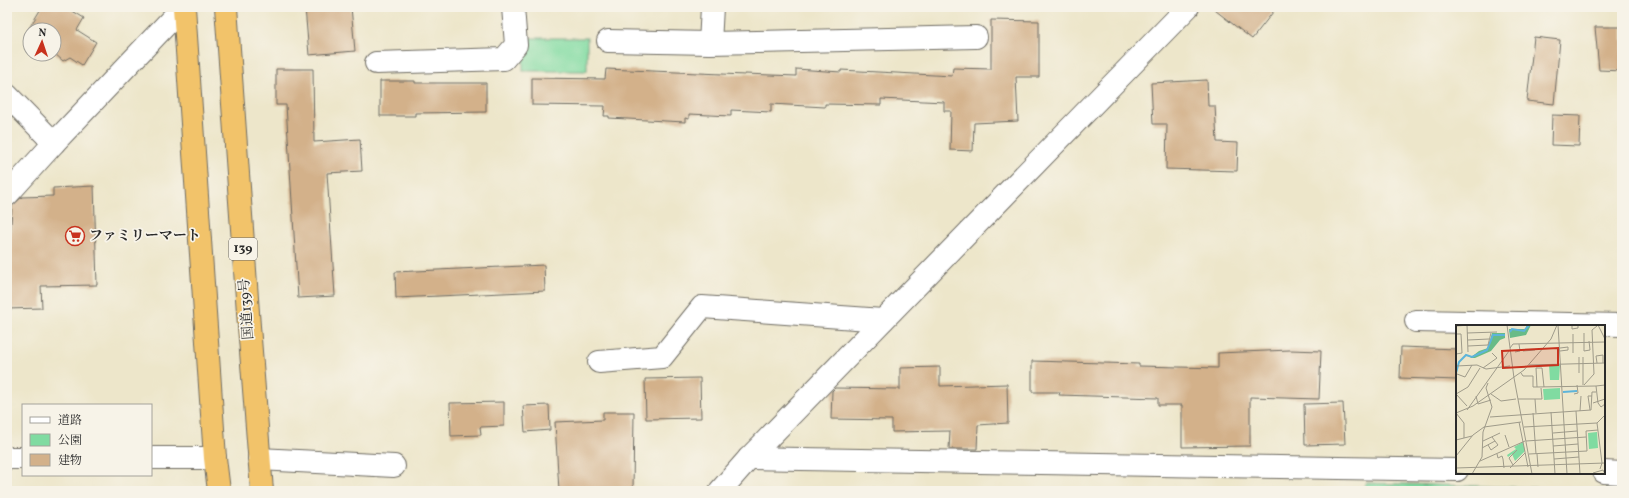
<svg xmlns="http://www.w3.org/2000/svg" width="1629" height="498" font-family="Vollkorn,'Noto Serif JP',serif">
  <rect width="100%" height="100%" fill="#f7f3e8"/>
  <filter id="ink" filterUnits="userSpaceOnUse"><feTurbulence type="fractalNoise" baseFrequency=".025" numOctaves="2"/><feDisplacementMap in="SourceGraphic" scale="8" xChannelSelector="R" yChannelSelector="G"/><feConvolveMatrix kernelMatrix="1 2 1 2 8 2 1 2 1" color-interpolation-filters="sRGB"/></filter>
  <filter id="wash" filterUnits="userSpaceOnUse"><feTurbulence type="fractalNoise" baseFrequency=".012" numOctaves="4" result="noise"/><feDisplacementMap in="SourceGraphic" scale="16" xChannelSelector="R" yChannelSelector="G"/><feGaussianBlur stdDeviation="0.9" result="paint"/><feColorMatrix in="noise" values="0 0 0 0 0 0 0 0 0 0 0 0 0 0 0 0 0 1.4 0 .05"/><feComposite in="paint" operator="in"/></filter>
  <g filter="url(#wash)">
    <rect width="100%" height="100%" fill="#ede6ca"/>
    <g fill="#80dba1" stroke="#568366">
      <rect x="523" y="38" width="64" height="33"/>
      <polygon points="1365,483 1622,490 1622,491 1364,491"/>
    </g>
    <g id="blocks">
      <g fill="#d3b18a">
        <polygon points="42,7 66,7 84,18 77,30 96,42 82,65 70,57 63,61 54,53 54,30 30,30 30,32 28,30"/>
        <polygon points="305,7 351,7 355,51 309,55"/>
        <polygon points="1211,7 1277,7 1252,39"/>
        <polygon points="991,20 1039,21 1039,77 1016,77 1018,121 974,123 973,151 950,150 951,111 944,111 944,102 881,99 881,105 825,104 825,107 771,104 771,112 731,110 731,116 689,114 689,119 685,118 685,122 609,118 609,116 604,116 605,106 532,105 532,78 605,79 606,69 745,75 745,74 796,76 796,69 841,72 841,70 952,76 953,68 991,69"/>
        <polygon points="1595,27 1622,27 1622,71 1599,70"/>
        <polygon points="1534,37 1560,40 1554,104 1527,101"/>
        <polygon points="276,69 313,69 314,142 360,139 362,171 327,173 335,296 298,298 286,105 276,105"/>
        <polygon points="1207,80 1208,106 1215,106 1217,142 1238,143 1237,171 1166,169 1167,124 1153,124 1151,83"/>
        <polygon points="380,81 415,81 415,83 486,83 486,112 415,113 415,116 380,116"/>
        <polygon points="1552,115 1580,116 1579,146 1551,145"/>
        <polygon points="94,186 97,285 41,286 42,308 7,309 7,246 10,244 12,206 22,197 53,196 53,188"/>
        <polygon points="544,265 545,291 396,298 395,272"/>
        <polygon points="1401,347 1457,349 1457,380 1400,378"/>
        <polygon points="1290,350 1321,351 1319,399 1250,397 1250,446 1182,447 1182,405 1158,405 1158,398 1059,395 1060,392 1032,392 1032,361 1139,364 1139,366 1218,368 1218,353"/>
        <polygon points="940,367 940,386 1007,384 1008,423 978,425 977,449 949,449 950,431 892,432 892,420 831,419 832,391 835,388 900,389 900,368"/>
        <polygon points="700,378 701,418 646,419 645,379"/>
        <polygon points="504,402 504,426 480,427 481,435 451,436 450,403"/>
        <polygon points="1343,403 1345,444 1305,445 1304,404"/>
        <polygon points="549,405 550,430 525,432 523,406"/>
        <polygon points="603,412 634,412 633,491 559,491 555,422 603,420"/>
      </g>
    </g>
  </g>
  <g filter="url(#ink)">
    <use href="#blocks" fill-opacity="0" stroke="#6f6c63" stroke-width="1"/>
    <g fill="none" stroke-linecap="round" stroke-linejoin="round">
      <defs>
        <g id="minor">
          <polyline points="608,41 710,43 976,37"/>
          <polyline points="710,43 712,7"/>
          <polyline points="376,63 504,59 516,45 513,7"/>
          <polyline points="7,95 54,143"/>
          <polyline points="7,195 54,143 183,7"/>
          <polyline points="1416,321 1622,325"/>
          <polyline points="599,362 662,357 702,307 883,320"/>
          <polyline points="7,458 23,458"/>
          <polyline points="151,458 215,458"/>
          <polyline points="749,458 1457,470"/>
          <polyline points="259,459 394,466"/>
          <polyline points="1604,472 1622,473"/>
          <polyline points="720,491 749,458 1188,7"/>
        </g>
        <g id="highway">
          <polyline points="184,7 215,458 219,491"/>
          <polyline points="226,7 249,326 262,491"/>
        </g>
      </defs>
      <use href="#minor" stroke="#6f6c63" stroke-width="24"/>
      <use href="#highway" stroke="#6f6c63" stroke-width="24"/>
      <use href="#minor" stroke="#fff" stroke-width="22"/>
      <use href="#highway" stroke="#f2c36a" stroke-width="22"/>
    </g>
  </g>
  <defs>
    <symbol id="supermarket-ring" viewBox="-11 -11 22 22"><circle r="9.5" fill="#f7f3e8" stroke="#c8321e" stroke-width="1.5"/><path d="M-6-5.5h2.5l.6 2H6L4.5 2H-2.5L-4.4-4H-6ZM-1.5 3.2a1.3 1.3 0 1 0 .1 0ZM3 3.2a1.3 1.3 0 1 0 .1 0Z" fill="#c8321e"/></symbol>
  </defs>
  <g fill-rule="evenodd">
    <use href="#supermarket-ring" x="64" y="225" width="22" height="22"/>
  </g>
  <g text-anchor="middle" dominant-baseline="central" stroke-width="3.5" stroke-linejoin="round" paint-order="stroke">
    <rect fill="#f7f3e8" stroke="#686764" stroke-width="1" x="229" y="238" width="28" height="22" rx="3"/>
    <g font-size="13" font-weight="bold" fill="#2b2b2b">
      <text x="243" y="249">139</text>
    </g>
    <g font-size="14" font-weight="bold" fill="#2b2b2b" stroke="#f7f3e8" text-anchor="start">
      <text x="89" y="236">ファミリーマート</text>
    </g>
    <g font-size="14" fill="#2b2b2b" stroke="#f7f3e8">
      <text transform="translate(247 309) rotate(-94)">国道139号</text>
    </g>
  </g>
  <g transform="translate(1456 325)">
    <rect width="149" height="149" fill="#ede6ca"/>
    <path d="M93,40h11l-1,15h-9zM104,63v11l-16,1 -1,-11zM141,107l1,16 -9,1 -1,-16zM67,117l2,9 -10,10 -3,-7 -4,3 -1,-2 9,-6 -2,-2z" fill="#80dba1"/>
    <path d="M71,0h4l-5,10 -16,3 -1,-9h16zM36,8h13v5l-5,2 -9,11 -16,7h-5l9,-7 9,-3z" fill="#68bb87"/>
    <path fill="none" stroke="#5db4da" stroke-width="2" d="M54,7l2,-3 12,2 5,-6M0,48l3,-11 7,-7 6,2 15,-7 6,-15h12M107,67l14,-1"/>
    <path fill="none" stroke="#9f9b8a" stroke-width="1" d="M11,0l1,27M51,0l7,53 18,96M102,0l9,149M116,0v4l6,-1v-3M142,0l7,14M0,1l14,-1M11,8l30,-1M128,8v18l6,-1 -1,-9M0,9h5l1,19 -6,1M117,9v19M12,15l21,-1M12,21l20,-1 3,-12M54,23l3,-4 92,-2M104,23l8,-1v3l-8,1M67,26l12,-1M59,27l5,-1 -1,-7M123,32v16M127,32v28M141,38l-1,-7 7,-1v8M73,40l76,-2M0,41l21,-1 9,4 24,-3M27,43l14,-10 -5,-5M65,48l2,3h10v11h4l59,-1M1,49l8,3 7,-12M128,60l10,-11 -2,-44 5,-4M149,60l-9,1 2,17 3,4 4,-3M81,62l-1,-19h6l2,19M0,69l12,-7 12,-19M0,69l11,12M35,69l10,7 15,-2M118,69l4,-1 -1,-8M20,71l2,8 13,-4M62,74h24l-1,-11M79,74l1,14M137,78l12,-4M11,85l42,-59M134,85l-2,-14h4M120,86l4,63M124,86l1,-15M95,87l4,62M0,88l17,-7 51,-36 27,-31 6,-14M0,88l8,10v15M77,88l3,41M34,92l101,-7 1,-18h4M63,97l9,45M141,98l5,40 -2,6M68,102l73,-4 8,-8M97,108l24,-2M49,110l4,12M0,115l16,-4M27,116l17,-8M70,116l60,-4M32,120l3,5 7,-5 -6,-8M97,121l25,-2M26,123l13,-7M41,129l1,4 4,-2 1,3 1,9M73,129l58,-3 -1,-20 12,-1M81,129l1,13M0,131l17,-21 11,-8 37,-5M98,134l25,-2M24,136l45,-20M57,140l-4,-7 8,-8M0,143l149,-5M54,143l15,-15M0,148l19,1M137,148l10,-3 2,4M16,149l10,-17 1,-25 9,-25 -6,-19 2,-5"/>
    <path fill="#c8321e" fill-opacity="0.15" stroke="#c8321e" stroke-width="2" d="M102,23v17l-55,3 -1,-17z"/>
    <rect width="149" height="149" fill="none" stroke="#2b2b2b" stroke-width="2"/>
  </g>
  <rect width="1629" height="498" fill="none" stroke="#f7f3e8" stroke-width="24"/>
  <rect x="22" y="404" width="130" height="72" fill="#f7f3e8" stroke="#a5a39c"/>
  <rect x="30" y="417" width="20" height="6" fill="#ffffff" stroke="#a5a39c"/>
  <text x="58" y="424" font-size="12" fill="#2b2b2b">道路</text>
  <rect x="30" y="434" width="20" height="12" fill="#80dba1" stroke="#a5a39c"/>
  <text x="58" y="444" font-size="12" fill="#2b2b2b">公園</text>
  <rect x="30" y="454" width="20" height="12" fill="#d3b18a" stroke="#a5a39c"/>
  <text x="58" y="464" font-size="12" fill="#2b2b2b">建物</text>
  <g transform="translate(42 42) rotate(3)"><circle r="19" fill="#f7f3e8" stroke="#a5a39c"/>
  <path d="M0-3L7 15L0 10L-7 15Z" fill="#c8321e"/>
  <text y="-6" font-size="11" font-weight="bold" text-anchor="middle" fill="#2b2b2b">N</text>
  </g>
</svg>
